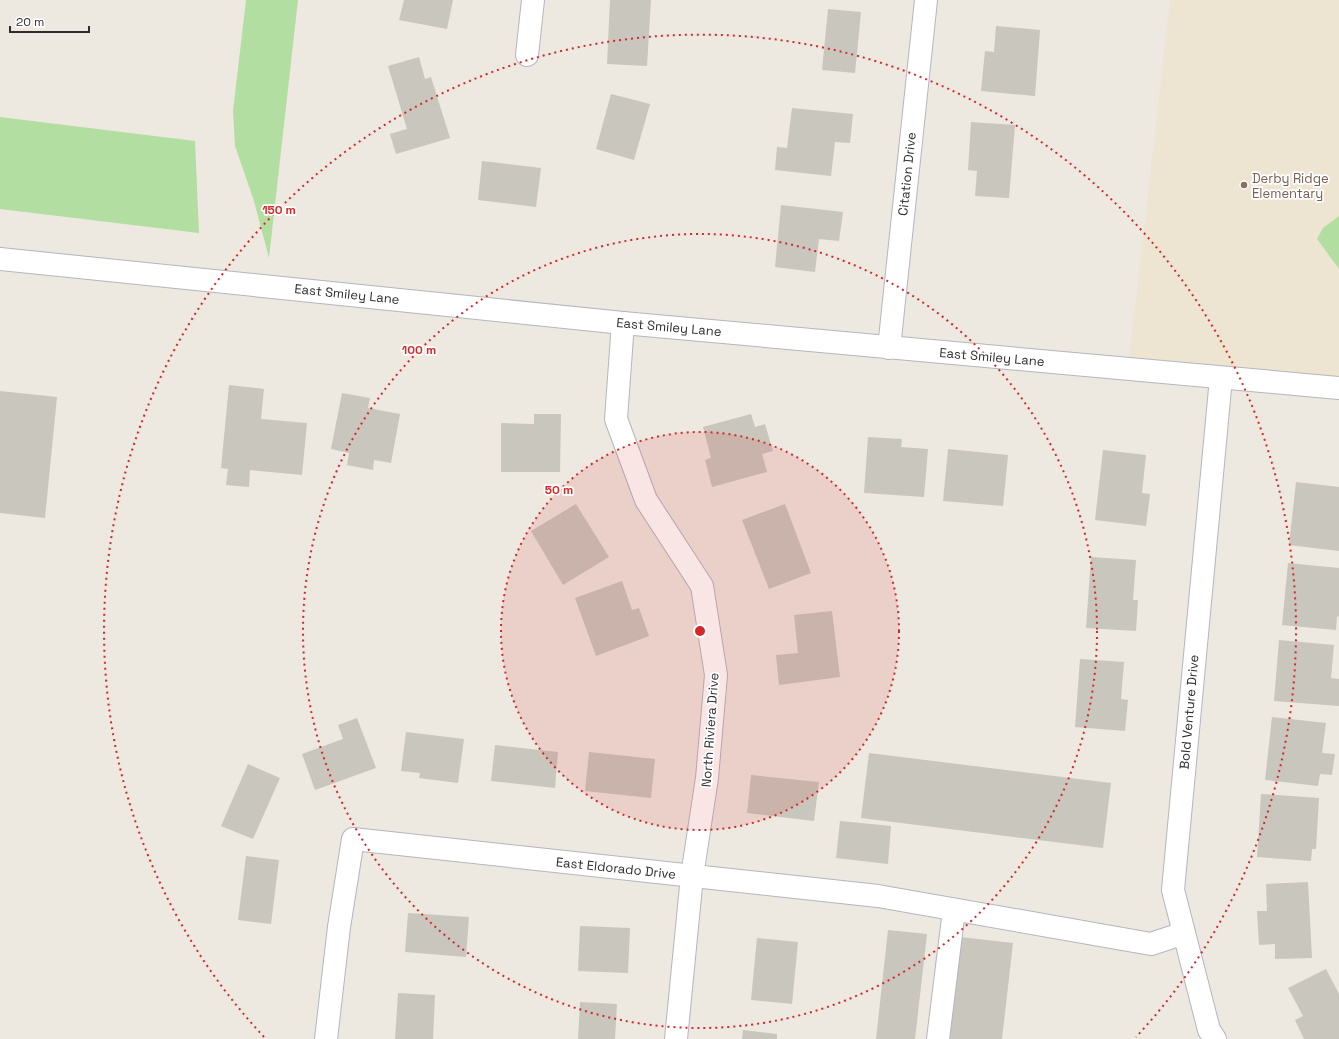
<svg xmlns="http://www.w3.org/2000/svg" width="1339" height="1039" font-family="'Space Grotesk',sans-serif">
  <rect width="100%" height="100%" fill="#ede8e0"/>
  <polygon fill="#ede5d2" points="1170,0 1339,0 1339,383 1128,369"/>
  <g fill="#b3dea2">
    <polygon points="246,0 298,0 269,258 254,201 235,146 233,111"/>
    <polygon points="0,117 195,141 199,233 0,209"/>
    <polygon points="1339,216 1339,269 1317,239 1323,228"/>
  </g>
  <g fill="#c9c6be">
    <polygon points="404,0 453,0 447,29 399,20"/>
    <polygon points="610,0 651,0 647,66 607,64"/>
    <polygon points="828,9 861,12 855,73 822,70"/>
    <polygon points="996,26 1040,30 1035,96 981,91 985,51 994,52"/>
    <polygon points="419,57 425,79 431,77 450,138 396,154 390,134 407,129 388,66"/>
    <polygon points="611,94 650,104 634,160 596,149"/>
    <polygon points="792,108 853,114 850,143 835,142 831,176 775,170 777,147 787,148"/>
    <polygon points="971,122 1015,125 1009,198 975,196 977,171 968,170"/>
    <polygon points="482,161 541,168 536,207 478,200"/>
    <polygon points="781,205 843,212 839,241 819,239 815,272 775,267"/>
    <polygon points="229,385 264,389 261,419 307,423 302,475 250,470 249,487 226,485 228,469 221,468"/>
    <polygon points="0,391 57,397 45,518 0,513"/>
    <polygon points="342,393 370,398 368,408 400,414 391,463 374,460 373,470 347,465 349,453 331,449"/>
    <polygon points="534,414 561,414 560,472 501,472 501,423 534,424"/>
    <polygon points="751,414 755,427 765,424 773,451 762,454 767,472 712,487 705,460 711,458 703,427"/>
    <polygon points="868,437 902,439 901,447 928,449 924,497 864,493"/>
    <polygon points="948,449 1008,455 1003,506 943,501"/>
    <polygon points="1103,450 1146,455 1142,493 1150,494 1146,526 1095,520"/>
    <polygon points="1296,482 1339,487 1339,551 1289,545"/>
    <polygon points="576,504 609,557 563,585 531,531"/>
    <polygon points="785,504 811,573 769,589 742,520"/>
    <polygon points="1091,557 1136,560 1133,600 1138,600 1136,631 1086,628"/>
    <polygon points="1288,563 1339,568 1339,617 1337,616 1336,630 1282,625"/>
    <polygon points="622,581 632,610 639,608 649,636 596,656 575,598"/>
    <polygon points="832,611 840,677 779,685 776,655 798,653 794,615"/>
    <polygon points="1279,640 1334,645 1331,678 1339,679 1339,706 1274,701"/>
    <polygon points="1080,659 1124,662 1121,699 1128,700 1125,731 1075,727"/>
    <polygon points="1272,717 1326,723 1322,753 1335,754 1332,775 1320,774 1318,786 1265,780"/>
    <polygon points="357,718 376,768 315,790 302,754 343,739 338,725"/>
    <polygon points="406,732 464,739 458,783 419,778 420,773 401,771"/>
    <polygon points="495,745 558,752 555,788 491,781"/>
    <polygon points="589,752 655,759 651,798 585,791"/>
    <polygon points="869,753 1111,783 1103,848 861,818"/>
    <polygon points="248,764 280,778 253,839 221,826"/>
    <polygon points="751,775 819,782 814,821 747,813"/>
    <polygon points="1261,794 1319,798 1316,849 1312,849 1311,861 1257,857"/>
    <polygon points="840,821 891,826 888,864 836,858"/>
    <polygon points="246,856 279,860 271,924 238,920"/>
    <polygon points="1308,882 1312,958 1275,959 1275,944 1259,945 1257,911 1267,911 1266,884"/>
    <polygon points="408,913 469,917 466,957 405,952"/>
    <polygon points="580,926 630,928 628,973 578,971"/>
    <polygon points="888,930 927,934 915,1039 876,1039"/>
    <polygon points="960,937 1013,943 1002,1039 948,1039"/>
    <polygon points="757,938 798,942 792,1004 751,1000"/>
    <polygon points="1326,969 1339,994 1339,1039 1304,1039 1295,1020 1303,1016 1288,988"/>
    <polygon points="398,993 435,995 433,1039 395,1039"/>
    <polygon points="580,1002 617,1004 615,1039 578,1039"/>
    <polygon points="743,1030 777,1034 777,1039 742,1039"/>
  </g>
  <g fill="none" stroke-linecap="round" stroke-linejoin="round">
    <defs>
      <g id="minor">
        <polyline points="527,55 533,0"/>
        <polyline points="0,259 623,323 1339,388"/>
        <polyline points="623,323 616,419 646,500 702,586 716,675 707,778 692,876 676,1039"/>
        <polyline points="889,348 926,0"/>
        <polyline points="326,1039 339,927 353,839 878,896 1151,944 1184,933"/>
        <polyline points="938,1039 954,910"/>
        <polyline points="1215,1039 1209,1030 1173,890 1221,378"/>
      </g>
    </defs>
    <use href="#minor" stroke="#b4b6bf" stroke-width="24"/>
    <use href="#minor" stroke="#fff" stroke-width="22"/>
  </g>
  <circle cx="700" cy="631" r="199" fill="#d62828" fill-opacity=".12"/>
  <g fill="none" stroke="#d62828" stroke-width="2" stroke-dasharray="2 4">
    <circle cx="700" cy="631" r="199"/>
    <circle cx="700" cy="631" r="397"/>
    <path d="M264 1037A596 596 0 1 1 1136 1037"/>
  </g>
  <circle fill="#8d6e63" stroke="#fff" stroke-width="1.5" cx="1244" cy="185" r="4"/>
  <g text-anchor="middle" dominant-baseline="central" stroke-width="3.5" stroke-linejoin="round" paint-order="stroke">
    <g font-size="13" fill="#2d2d2d" stroke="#fff">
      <text transform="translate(907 174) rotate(-84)">Citation Drive</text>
      <text transform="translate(347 294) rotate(6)">East Smiley Lane</text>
      <text transform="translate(669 327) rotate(5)">East Smiley Lane</text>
      <text transform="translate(992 357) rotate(5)">East Smiley Lane</text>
      <text transform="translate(1189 712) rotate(-85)">Bold Venture Drive</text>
      <text transform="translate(710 730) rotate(-86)">North Riviera Drive</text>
      <text transform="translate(616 868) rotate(6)">East Eldorado Drive</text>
    </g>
    <g font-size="13" fill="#785e54" stroke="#fff" text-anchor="start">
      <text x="1252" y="178">Derby Ridge<tspan x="1252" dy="15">Elementary</tspan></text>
    </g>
  </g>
  <circle cx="700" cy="631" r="6" fill="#d62828" stroke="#fff" stroke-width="2"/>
  <g font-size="12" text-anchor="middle" font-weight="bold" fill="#d62828" stroke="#fff" stroke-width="3.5" stroke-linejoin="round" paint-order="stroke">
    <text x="279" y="214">150 m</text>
    <text x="419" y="354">100 m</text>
    <text x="559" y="494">50 m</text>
  </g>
  <path d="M10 26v6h79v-6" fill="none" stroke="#2d2d2d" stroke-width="2"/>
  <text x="16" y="26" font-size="12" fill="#2d2d2d" stroke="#ffffff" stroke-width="3" paint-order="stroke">20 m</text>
</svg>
